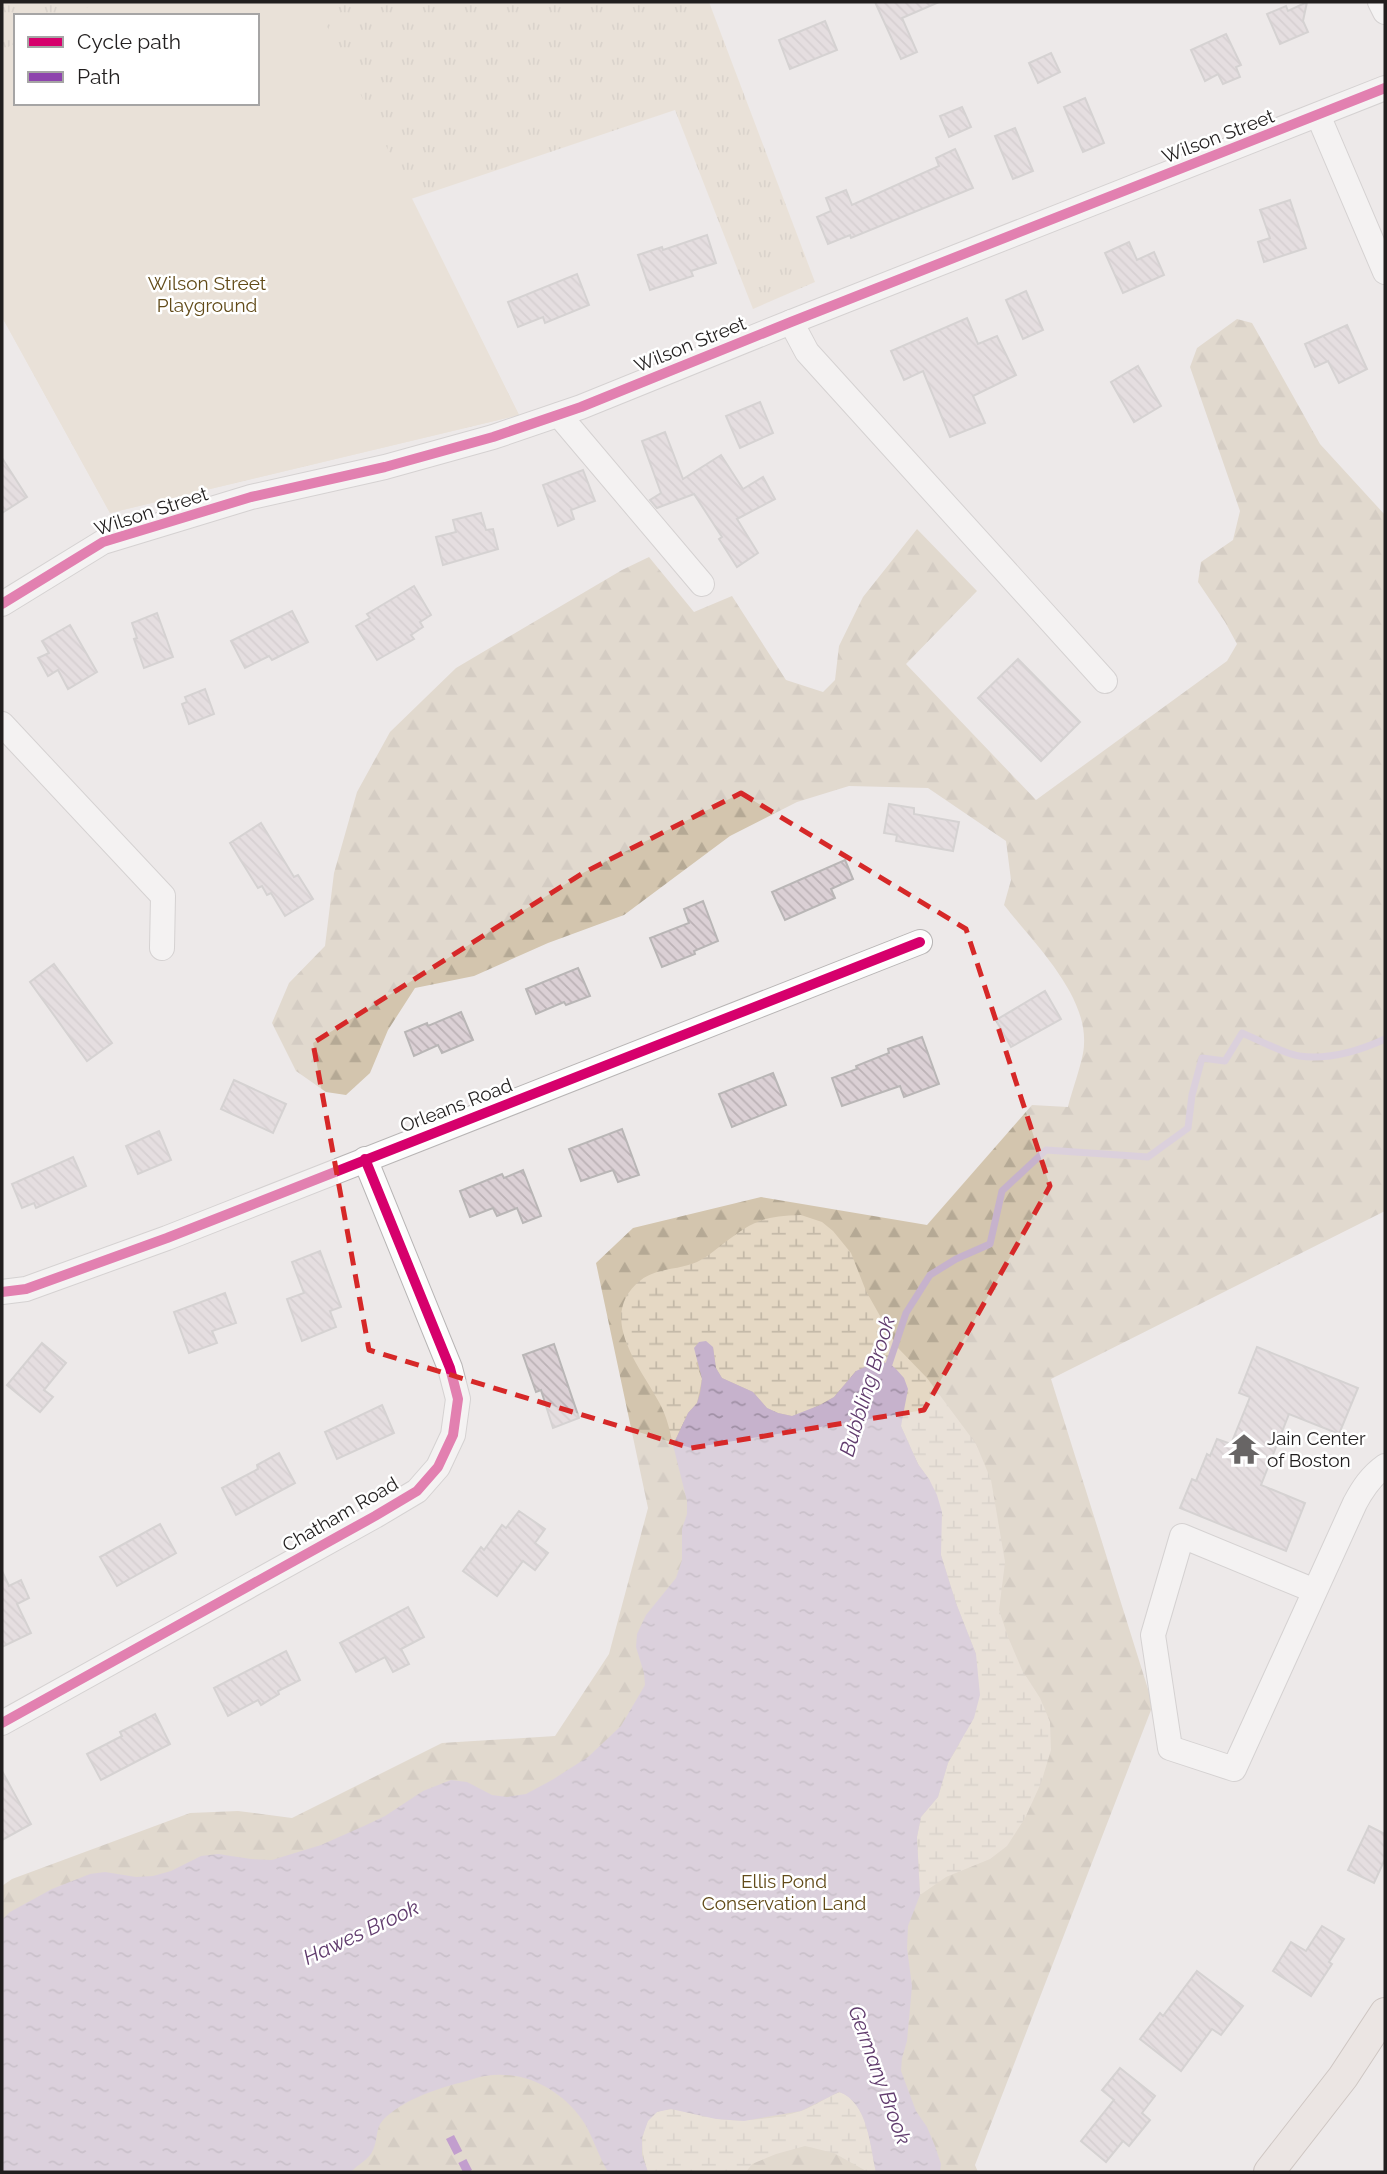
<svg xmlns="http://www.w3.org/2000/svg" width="1387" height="2174" font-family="Raleway,sans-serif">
  <defs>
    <pattern id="forest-firs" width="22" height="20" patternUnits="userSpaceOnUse" patternTransform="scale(1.75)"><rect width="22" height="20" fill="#d3c5ae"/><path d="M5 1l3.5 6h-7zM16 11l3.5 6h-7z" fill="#b5a995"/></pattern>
    <pattern id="wetland-marsh" width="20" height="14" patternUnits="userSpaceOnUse" patternTransform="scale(1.75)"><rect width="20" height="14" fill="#e5d8c4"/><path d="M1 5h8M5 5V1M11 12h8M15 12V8" fill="none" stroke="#c4b9a8"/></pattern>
    <pattern id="park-tufts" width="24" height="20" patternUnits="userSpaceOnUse" patternTransform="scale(1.75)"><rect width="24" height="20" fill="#e5d8c4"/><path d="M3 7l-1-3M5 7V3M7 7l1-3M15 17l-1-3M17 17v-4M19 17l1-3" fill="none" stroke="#c4b9a8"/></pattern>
    <pattern id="water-ripples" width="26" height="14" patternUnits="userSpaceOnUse" patternTransform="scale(1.75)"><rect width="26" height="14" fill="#c6b2cc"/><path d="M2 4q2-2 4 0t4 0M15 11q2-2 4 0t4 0" fill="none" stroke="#a090a5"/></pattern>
    <pattern id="building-back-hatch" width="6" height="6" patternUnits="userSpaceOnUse" patternTransform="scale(1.75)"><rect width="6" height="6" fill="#dbd0d5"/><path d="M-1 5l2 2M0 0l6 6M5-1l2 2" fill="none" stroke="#bcb2b6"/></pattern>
  </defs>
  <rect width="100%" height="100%" fill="#ede9e9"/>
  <path fill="url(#forest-firs)" d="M1237,319l15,4 68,121 65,71v696l-334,168 102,326 -178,460 3,7h-976v-286l10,-7 178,-66 48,-2 54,7 150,-75 113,-7 54,-82 39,-146 -52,-245 37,-35 128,-31 166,28 105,-120 36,2c4,-17 16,-48 16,-63 3,-50 -51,-102 -80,-139l7,-25 -5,-39 -78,-53 -79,-2 -52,16 -67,34 -106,79 -76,28 -74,33 -59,12 -27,42 -18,43 -24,22 -20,-3 -30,-21 -24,-48 17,-40 36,-37 9,-73 23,-81 33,-60 66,-64 166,-98 27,-13 45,55 38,-16 54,84 37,12 12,-12 4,-34 24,-49 54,-68 60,62 -71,73 130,136 191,-139 10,-17 -12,-22 -27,-40 3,-20 32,-22 7,-29 -50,-144 7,-19z"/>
  <g fill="url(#wetland-marsh)">
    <path d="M801,1215l21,7 11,9 18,22 15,38 32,57 29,30 49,66 15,36 14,82 -6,48 9,27 14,33 18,28 10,24 1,28 -10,33 -16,35 -18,28 -17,13 -44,18 -26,18 -3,-58 4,-20 17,-20 10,-34 11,-18 17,-91 -20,-51 -15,-48 -12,-76 -11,-15 -17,-38 2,-17 -47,-38 -22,26 -26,14 -16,5 -14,-3 -11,-5 -14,-16 -31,-14 -6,-10 -3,-21 -17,16 6,16 -5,24 -9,10 -15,32c-3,-14 -6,-28 -13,-41 -19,-36 -65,-88 -19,-124 15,-12 38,-10 56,-18 9,-4 18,-12 26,-18 30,-23 40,-28 78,-29z"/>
    <path d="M840,2092c28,10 30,54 36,80h-8l-34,-19 -29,-7 -29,8 -24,10 -6,8h-98c-6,-17 -8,-30 -2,-47 11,-28 48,-11 68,-7 10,2 23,3 33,2 17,-1 37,-3 54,-9 13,-4 25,-14 39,-19z"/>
  </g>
  <path fill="url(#park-tufts)" fill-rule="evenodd" d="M2,2h707l106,280 -62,27 -78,-199 -264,89 108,216 -409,98 -108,-196zM16,16h241v87h-241z"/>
  <polygon fill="#e5d8c4" points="98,2 315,2 519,415 110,513 2,317 2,50 16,43 16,103 257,103 257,16 70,16"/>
  <path fill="url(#water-ripples)" d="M706,1341l7,6 3,21 6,10 31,14 14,16 11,5 14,3 28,-11 14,-8 22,-26 20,-9 13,1 7,6 8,9 4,11 -7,37 17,38 11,15 8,16 5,17 -1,43 15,48 20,51 4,41 -6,23 -26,45 -10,34 -17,20 -4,20 3,58 -12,31 -1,22 5,38 -5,55 -5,17 -1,13 15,40 11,16 8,19 6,18 -1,8h-64c-6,-25 -8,-70 -37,-80l-38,19 -57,10 -28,-2 -45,-10 -14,3 -9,9 -6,17v17l6,17h-40c-9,-15 -14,-32 -23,-48 -21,-33 -60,-55 -100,-48 -8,1 -17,5 -26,7 -26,7 -56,17 -76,37 -8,9 -5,20 -10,30 -4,10 -15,14 -22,22h-349v-252l8,-8 42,-23 38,-15 15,-2 31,5 17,-1 18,-5 30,-15 17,-2 33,5 21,1 49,-15 43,-19 21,-10 38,-25 28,-11 16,2 25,13 15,2 19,-3 26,-14 36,-23 33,-31 24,-41 -1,-12 -8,-26 1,-13 9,-19 30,-37 6,-18v-31l5,-15v-13l-14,-56 15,-32 9,-10 3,-10 2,-14 -8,-31 5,-6z"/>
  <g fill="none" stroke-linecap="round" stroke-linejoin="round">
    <path stroke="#c6b2cc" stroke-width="7" d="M887,1370l19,-57 24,-38 26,-16 34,-15 12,-53 44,-41 102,7 40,-29 4,-33 10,-37 23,3 17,-28c15,6 42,21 57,23 29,4 60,-5 86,-17"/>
  </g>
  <g fill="url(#building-back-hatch)" stroke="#b9b6b6" stroke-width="2">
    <polygon points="875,2 939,2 902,18 917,52 901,59"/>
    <polygon points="1307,2 1303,21 1308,32 1280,44 1267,14 1286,6 1288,11"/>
    <polygon points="825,21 837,50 790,69 779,40"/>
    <polygon points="1226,34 1241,65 1236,67 1240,77 1223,84 1218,74 1205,81 1191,50"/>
    <polygon points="1051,53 1060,72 1038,83 1029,63"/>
    <polygon points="1085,98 1104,143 1083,152 1064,107"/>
    <polygon points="962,107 971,127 949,137 940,116"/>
    <polygon points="1015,128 1033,171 1013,179 995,136"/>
    <polygon points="955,149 973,188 851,238 850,235 828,244 817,217 831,211 826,198 846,190 852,205 939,166 936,158"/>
    <polygon points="1290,200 1306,248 1264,262 1258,242 1270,238 1260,210"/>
    <polygon points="707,235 716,263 691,271 693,276 650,290 638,255 662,247 663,250"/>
    <polygon points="1129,242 1137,260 1154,252 1164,275 1123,293 1105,253"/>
    <polygon points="577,274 589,305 545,323 543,317 518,327 508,302"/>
    <polygon points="1026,291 1043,330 1023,339 1006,300"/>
    <polygon points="967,318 978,344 997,336 1016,375 973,396 985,423 950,437 923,371 904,380 891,351"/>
    <polygon points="1347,325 1367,369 1339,383 1328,361 1315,367 1305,344"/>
    <polygon points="1138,366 1161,406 1134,422 1111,382"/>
    <polygon points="760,402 773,433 740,448 726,416"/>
    <polygon points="665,432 683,479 721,455 743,489 763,477 775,499 737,519 758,553 737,567 719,539 722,537 694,494 657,508 650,500 661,493 642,441"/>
    <polygon points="2,458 27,497 2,513"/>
    <polygon points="583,470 595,501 571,510 574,519 558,526 543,485"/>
    <polygon points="481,513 486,530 493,529 498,549 443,565 436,537 456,532 453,520"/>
    <polygon points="414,586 431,615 420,622 423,627 411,635 414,639 377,660 356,626 370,618 367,614"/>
    <polygon points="292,611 308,642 272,660 269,656 245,668 231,641"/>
    <polygon points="157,613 173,657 144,668 134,639 137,638 132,623"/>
    <polygon points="70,625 97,672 68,689 58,670 48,676 38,658 49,653 42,641"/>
    <polygon points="1018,659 1080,722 1041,761 978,698"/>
    <polygon points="205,689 214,714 189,724 182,704 187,702 185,697"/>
    <polygon points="889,804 914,808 914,814 959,822 953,851 896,841 897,835 884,833"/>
    <polygon points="261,823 294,877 298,875 313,899 285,916 271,893 267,895 262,886 258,888 230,843"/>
    <polygon points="845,860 853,879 831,889 835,898 785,920 772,892"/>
    <polygon points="703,901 718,941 694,951 695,954 662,967 650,938 689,923 684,909"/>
    <polygon points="54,964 112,1043 87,1061 30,982"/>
    <polygon points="578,968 590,996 566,1005 564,1002 536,1014 526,989"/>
    <polygon points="1045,991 1061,1019 1011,1047 996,1020"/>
    <polygon points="461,1012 473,1040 442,1053 438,1045 414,1056 405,1032 427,1023 428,1026"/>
    <polygon points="922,1037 939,1084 904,1097 900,1086 842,1106 832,1078 857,1069 856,1066 889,1053 888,1049"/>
    <polygon points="773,1073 786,1105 732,1127 719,1094"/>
    <polygon points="234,1080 286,1104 273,1133 221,1109"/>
    <polygon points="622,1129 639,1175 618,1182 613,1170 581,1181 569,1149"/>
    <polygon points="159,1131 171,1160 138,1174 126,1146"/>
    <polygon points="73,1157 86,1186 36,1208 34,1203 22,1208 12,1184"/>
    <polygon points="523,1170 541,1216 523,1223 517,1208 497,1216 493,1208 470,1217 460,1191 502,1174 504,1178"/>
    <polygon points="320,1251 341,1307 330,1311 336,1327 302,1341 287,1299 304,1293 292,1262"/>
    <polygon points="225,1293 236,1323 212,1331 217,1343 189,1353 174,1312"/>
    <polygon points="42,1343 66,1363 44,1390 53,1397 40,1412 7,1385"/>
    <polygon points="554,1344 579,1418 553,1428 541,1390 536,1392 523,1355"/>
    <polygon points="1257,1347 1358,1388 1339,1434 1289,1414 1261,1485 1305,1503 1286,1551 1180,1508 1192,1479 1196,1481 1207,1454 1210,1456 1217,1439 1231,1444 1250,1397 1239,1393"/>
    <polygon points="382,1405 394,1433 337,1459 325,1432"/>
    <polygon points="279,1453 295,1483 236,1515 222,1488 258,1469 257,1465"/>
    <polygon points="519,1511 545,1529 535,1543 548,1553 535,1570 523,1561 497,1596 463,1571 481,1547 484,1550 502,1525 506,1528"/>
    <polygon points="160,1524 176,1553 117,1586 100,1557"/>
    <polygon points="2,1571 9,1586 21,1580 29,1598 17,1604 31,1633 2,1647"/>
    <polygon points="408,1607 424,1637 401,1649 409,1664 393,1672 385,1657 356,1672 340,1643"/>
    <polygon points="286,1651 300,1680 278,1691 279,1694 261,1705 258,1700 228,1716 214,1688"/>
    <polygon points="155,1714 170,1744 101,1780 87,1754 122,1736 120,1732"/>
    <polygon points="2,1771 31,1824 2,1840"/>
    <polygon points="1369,1826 1385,1834 1385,1859 1374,1883 1348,1870"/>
    <polygon points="1322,1926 1344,1939 1329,1962 1332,1964 1311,1996 1273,1971 1291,1942 1306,1951"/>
    <polygon points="1197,1971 1243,2006 1221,2035 1212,2029 1181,2071 1140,2039 1160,2013 1163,2016"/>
    <polygon points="1120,2068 1155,2096 1142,2113 1150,2120 1129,2146 1123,2141 1106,2162 1081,2141 1114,2100 1102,2090"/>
  </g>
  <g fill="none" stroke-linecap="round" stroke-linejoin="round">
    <defs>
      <g id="minor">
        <polyline points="1380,2 1385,12"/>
        <polyline points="1318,115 1385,272"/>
        <polyline points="791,322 807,352 1105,681"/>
        <polyline points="559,415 702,584"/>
        <polyline points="2,604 103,542 251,497 385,467 493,437 581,407 791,322 1385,88"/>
        <polyline points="2,724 163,896 162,948"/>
        <polyline points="2,1292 26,1289 167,1238 920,942"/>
        <path d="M1315,1591l-133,-55 -29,99 17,113 64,21 121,-266c8,-15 16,-27 30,-37"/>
        <polyline points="2,1723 375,1516 417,1491 438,1467 453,1435 458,1399 450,1368 365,1159"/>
      </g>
      <polyline id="major" points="1269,2172 1343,2077 1385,2013"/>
    </defs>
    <use href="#minor" stroke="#b8b5b5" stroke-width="26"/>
    <use href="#major" stroke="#a99b93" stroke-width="32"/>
    <use href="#minor" stroke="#fcfcfc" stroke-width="24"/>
    <use href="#major" stroke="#e8e0dc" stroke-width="30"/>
    <polyline stroke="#8e44ad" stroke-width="9" stroke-dasharray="18 9" stroke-linecap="butt" points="450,2137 468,2172"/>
    <defs>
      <g id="cycleway">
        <polyline points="2,604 103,542 251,497 385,467 493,437 581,407 791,322 1385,88"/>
        <polyline points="2,1292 26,1289 167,1238 920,942"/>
        <polyline points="2,1723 375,1516 417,1491 438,1467 453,1435 458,1399 450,1368 365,1159"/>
      </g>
    </defs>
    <use href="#cycleway" stroke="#fff" stroke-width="15"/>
    <use href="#cycleway" stroke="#d6006c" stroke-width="10"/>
  </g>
  <path d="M0 0H1387V2174H0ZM741,793l225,136 84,257 -126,224 -233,38 -322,-98 -56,-307 270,-170z" fill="#ede9e9" fill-opacity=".55" fill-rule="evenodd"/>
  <path fill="none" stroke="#d62828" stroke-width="5" stroke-dasharray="14 9" stroke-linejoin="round" d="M741,793l225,136 84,257 -126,224 -233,38 -322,-98 -56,-307 270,-170z"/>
  <defs>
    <symbol id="temple-bare" viewBox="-9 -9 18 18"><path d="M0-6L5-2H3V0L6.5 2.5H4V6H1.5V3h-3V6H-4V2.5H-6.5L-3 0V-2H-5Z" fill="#686565" stroke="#fff" stroke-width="2.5" paint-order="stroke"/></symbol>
  </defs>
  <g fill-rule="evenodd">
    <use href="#temple-bare" x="1222" y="1427" width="44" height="44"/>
  </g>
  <g text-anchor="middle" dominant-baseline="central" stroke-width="5" stroke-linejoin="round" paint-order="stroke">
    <g font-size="19" fill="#211e1e" stroke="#fff">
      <text transform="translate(1218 136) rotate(-21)">Wilson Street</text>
      <text transform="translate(690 344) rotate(-22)">Wilson Street</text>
      <text transform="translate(151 511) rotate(-18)">Wilson Street</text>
      <text transform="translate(456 1105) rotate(-21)">Orleans Road</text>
      <text transform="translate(340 1514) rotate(-30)">Chatham Road</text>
    </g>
    <g font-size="19" fill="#624b19" stroke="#fff">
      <text x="207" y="283">Wilson Street<tspan x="207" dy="22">Playground</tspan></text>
      <text x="784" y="1881">Ellis Pond<tspan x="784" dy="22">Conservation Land</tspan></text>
    </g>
    <g font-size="19" fill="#211e1e" stroke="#fff" text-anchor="start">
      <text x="1267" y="1438">Jain Center<tspan x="1267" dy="22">of Boston</tspan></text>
    </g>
    <g font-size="21" font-style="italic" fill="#603b6d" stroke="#fff">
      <text transform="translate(867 1386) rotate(-73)">Bubbling Brook</text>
      <text transform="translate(361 1932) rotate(-25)">Hawes Brook</text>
      <text transform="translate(880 2075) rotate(70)">Germany Brook</text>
    </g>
  </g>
  <rect width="1387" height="2174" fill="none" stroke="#211e1e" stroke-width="7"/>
  <rect x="14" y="14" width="245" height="91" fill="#ffffff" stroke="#a6a5a5" stroke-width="2"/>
  <rect x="28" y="37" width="35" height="10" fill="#d6006c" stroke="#a6a5a5" stroke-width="2"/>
  <text x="77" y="49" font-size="21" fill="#211e1e">Cycle path</text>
  <rect x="28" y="72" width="35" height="10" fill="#8e44ad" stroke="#a6a5a5" stroke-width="2"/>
  <text x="77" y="84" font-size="21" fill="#211e1e">Path</text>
</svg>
